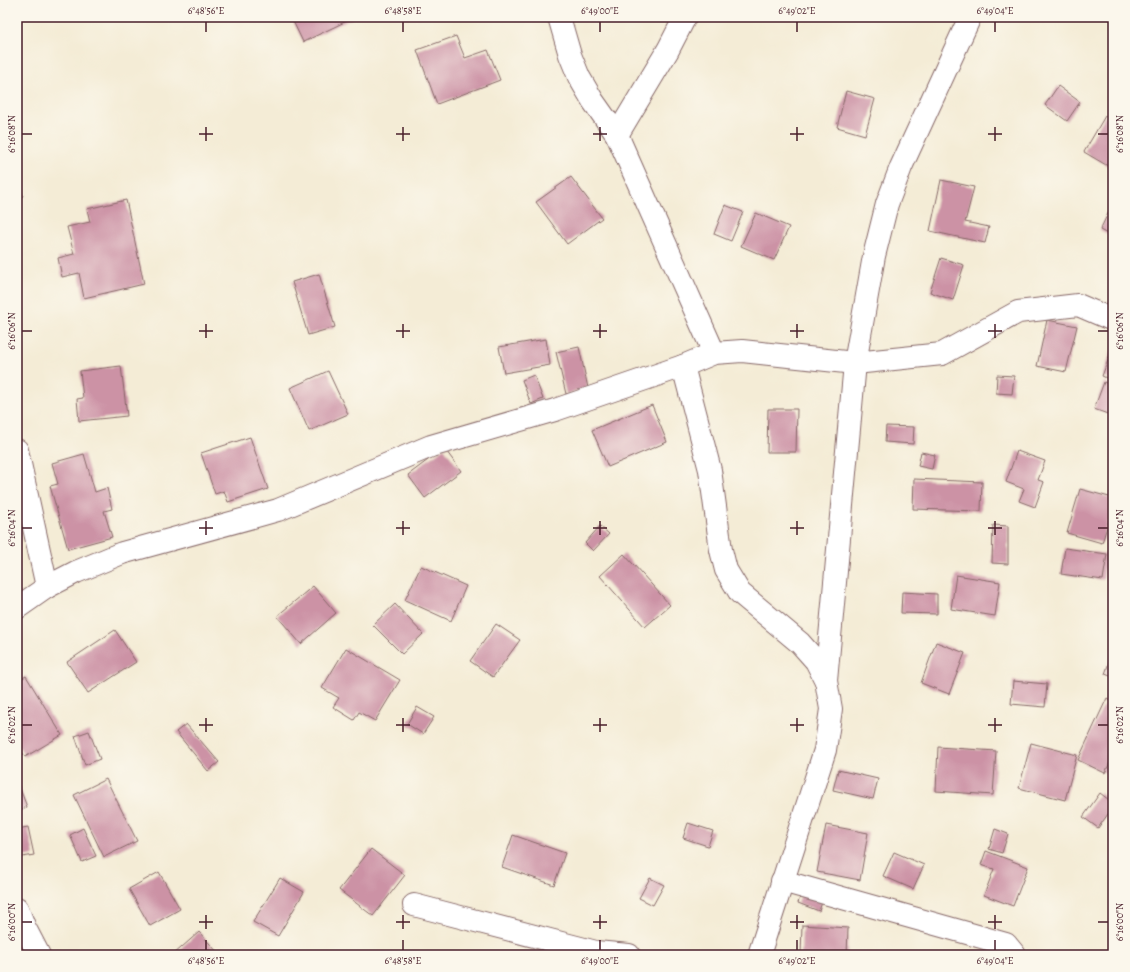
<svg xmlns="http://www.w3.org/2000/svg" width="1130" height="972" font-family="Alegreya,serif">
  <rect width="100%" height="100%" fill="#fbf7ec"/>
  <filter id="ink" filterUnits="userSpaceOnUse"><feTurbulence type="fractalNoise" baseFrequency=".025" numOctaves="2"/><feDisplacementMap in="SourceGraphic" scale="8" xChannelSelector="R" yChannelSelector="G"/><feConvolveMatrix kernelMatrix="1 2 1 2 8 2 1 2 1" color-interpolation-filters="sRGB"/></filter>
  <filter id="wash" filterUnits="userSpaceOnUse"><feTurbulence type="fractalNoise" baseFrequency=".012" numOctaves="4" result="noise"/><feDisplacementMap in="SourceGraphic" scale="16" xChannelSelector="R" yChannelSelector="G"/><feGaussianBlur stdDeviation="0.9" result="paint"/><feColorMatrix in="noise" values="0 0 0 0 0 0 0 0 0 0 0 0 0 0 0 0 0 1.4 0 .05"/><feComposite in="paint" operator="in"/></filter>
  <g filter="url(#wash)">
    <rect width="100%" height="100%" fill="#f4ecd6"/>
    <g id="blocks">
      <g fill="#cc92a5">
        <polygon points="291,17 355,17 303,42"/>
        <polygon points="456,36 465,58 488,50 500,80 437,104 417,50"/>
        <polygon points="1058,86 1080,102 1067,121 1045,105"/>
        <polygon points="846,91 875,99 865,135 837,127"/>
        <polygon points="1105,116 1113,120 1113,169 1084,152"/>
        <polygon points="17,177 23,196 17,198"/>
        <polygon points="571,177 602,218 567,244 536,202"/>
        <polygon points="941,180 974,187 965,222 989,227 985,243 930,231"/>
        <polygon points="126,200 144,284 84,298 79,273 62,277 58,258 74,254 67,227 90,222 87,209"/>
        <polygon points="1113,203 1113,237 1100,230"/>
        <polygon points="725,205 743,212 731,241 714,234"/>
        <polygon points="756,213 789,227 774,260 741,246"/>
        <polygon points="941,258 964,265 953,300 930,292"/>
        <polygon points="319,274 335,327 308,335 292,282"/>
        <polygon points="1047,320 1077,326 1066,372 1037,366"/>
        <polygon points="546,339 550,365 504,373 499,347"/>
        <polygon points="579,347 588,388 566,394 556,352"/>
        <polygon points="1113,347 1113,381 1102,376"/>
        <polygon points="121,366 127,416 79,421 77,399 83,398 80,371"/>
        <polygon points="328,371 348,414 309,431 290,388"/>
        <polygon points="534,375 543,399 531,404 522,380"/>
        <polygon points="997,375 1014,376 1012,394 996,393"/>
        <polygon points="1104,382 1113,386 1113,416 1094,409"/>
        <polygon points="652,405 667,442 608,467 592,430"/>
        <polygon points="768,409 797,409 796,452 767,452"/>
        <polygon points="886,426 914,427 913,444 885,442"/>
        <polygon points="250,437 268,489 228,502 224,491 215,494 201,453"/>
        <polygon points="444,448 461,471 425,498 408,475"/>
        <polygon points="1017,451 1045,461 1038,480 1044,482 1035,507 1019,501 1024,489 1006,482"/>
        <polygon points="921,452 935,455 932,469 918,466"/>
        <polygon points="84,454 95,492 107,488 112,509 104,511 112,537 68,549 50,486 58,484 52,463"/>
        <polygon points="914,479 982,482 981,511 913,509"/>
        <polygon points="1080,489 1113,498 1113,507 1102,543 1067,533"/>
        <polygon points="993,525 1008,526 1008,564 992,563"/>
        <polygon points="600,526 609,534 593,551 585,543"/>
        <polygon points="1065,548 1107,554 1103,580 1061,574"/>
        <polygon points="624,554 670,605 645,627 600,576"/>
        <polygon points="421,566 466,586 451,621 405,600"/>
        <polygon points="956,575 1000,582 995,616 951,609"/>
        <polygon points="313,586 336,613 301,644 277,616"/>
        <polygon points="902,592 937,594 937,614 901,613"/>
        <polygon points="395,604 423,634 402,654 373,625"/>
        <polygon points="496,624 520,640 493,677 470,661"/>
        <polygon points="115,630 136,662 88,693 67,662"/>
        <polygon points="936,642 965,653 949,694 921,683"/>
        <polygon points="346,648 400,680 375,721 359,712 354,720 333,707 339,698 322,688"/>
        <polygon points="1113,651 1113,677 1105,674"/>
        <polygon points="26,676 62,735 25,757 17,743 17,681"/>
        <polygon points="1013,681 1047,684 1045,707 1011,704"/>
        <polygon points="1107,698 1113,701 1113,761 1111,760 1105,773 1078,760"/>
        <polygon points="417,707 434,717 423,734 407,724"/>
        <polygon points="186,724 219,762 208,771 176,732"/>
        <polygon points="89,731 100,759 85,765 75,736"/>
        <polygon points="1031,743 1077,755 1065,800 1019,788"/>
        <polygon points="938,747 996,751 993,795 936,791"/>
        <polygon points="838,770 878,779 873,799 833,790"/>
        <polygon points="106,779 137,841 104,857 74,795"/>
        <polygon points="19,786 27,807 17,811 17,787"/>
        <polygon points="1100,793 1113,803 1113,807 1098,828 1083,817"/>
        <polygon points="688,823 713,831 708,846 683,838"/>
        <polygon points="826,825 868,833 860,880 817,872"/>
        <polygon points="28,827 34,855 17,858 17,829"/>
        <polygon points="83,828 96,856 82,862 70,835"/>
        <polygon points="995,829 1008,834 1002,853 989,849"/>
        <polygon points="513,835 565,853 554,885 502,867"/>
        <polygon points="371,849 405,875 373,916 339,890"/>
        <polygon points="986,851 1028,867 1013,906 984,895 994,869 981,865"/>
        <polygon points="894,852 924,865 913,889 883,876"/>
        <polygon points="159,872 180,909 150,926 129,889"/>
        <polygon points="280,878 304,892 278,936 253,922"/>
        <polygon points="650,878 664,885 653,905 639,898"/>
        <polygon points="801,894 822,902 819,911 798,903"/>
        <polygon points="802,925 848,928 847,955 801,955"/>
        <polygon points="199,932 220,955 173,955"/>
      </g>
    </g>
  </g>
  <g filter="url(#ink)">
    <use href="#blocks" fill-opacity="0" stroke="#866767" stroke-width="1"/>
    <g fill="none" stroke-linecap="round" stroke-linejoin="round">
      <defs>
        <g id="minor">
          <polyline points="559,17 570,55 579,77 593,101 617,135 714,353"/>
          <polyline points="617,135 668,50 685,17"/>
          <polyline points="683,366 710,470 721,550 726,570 740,593 800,643 816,661 826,681 831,709 825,750 759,955"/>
          <polyline points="17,450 47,587"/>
          <polyline points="17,608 47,587 76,572 122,553 278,510 431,446 555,410 683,366 714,353 742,351 855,363 942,354 1018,312 1078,305 1113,320"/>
          <polyline points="826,681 855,363 874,256 887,204 901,167 970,17"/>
          <polyline points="782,881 1006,944 1015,955"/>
          <polyline points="414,905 596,952 629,955"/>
          <polyline points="17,908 25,928 39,955"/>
        </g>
      </defs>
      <use href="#minor" stroke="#866767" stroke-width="24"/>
      <use href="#minor" stroke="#fff" stroke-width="22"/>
    </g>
  </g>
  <path fill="none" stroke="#4a1f2b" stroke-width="1.5" d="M206,22v10M403,22v10M600,22v10M797,22v10M995,22v10M206,127v14M403,127v14M600,127v14M797,127v14M995,127v14M22,134h10M199,134h14M396,134h14M593,134h14M790,134h14M988,134h14M1098,134h10M206,324v14M403,324v14M600,324v14M797,324v14M995,324v14M22,331h10M199,331h14M396,331h14M593,331h14M790,331h14M988,331h14M1098,331h10M206,521v14M403,521v14M600,521v14M797,521v14M995,521v14M22,528h10M199,528h14M396,528h14M593,528h14M790,528h14M988,528h14M1098,528h10M206,718v14M403,718v14M600,718v14M797,718v14M995,718v14M22,725h10M199,725h14M396,725h14M593,725h14M790,725h14M988,725h14M1098,725h10M206,915v14M403,915v14M600,915v14M797,915v14M995,915v14M22,922h10M199,922h14M396,922h14M593,922h14M790,922h14M988,922h14M1098,922h10M206,940v10M403,940v10M600,940v10M797,940v10M995,940v10"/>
  <rect width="1130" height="972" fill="none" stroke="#fbf7ec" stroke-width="44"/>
  <rect x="22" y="22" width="1086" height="928" fill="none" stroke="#4a1f2b" stroke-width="1.5"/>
  <g font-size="10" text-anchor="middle" fill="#4a1f2b">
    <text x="206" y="14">6°48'56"E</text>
    <text x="403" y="14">6°48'58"E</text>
    <text x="600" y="14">6°49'00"E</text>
    <text x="797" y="14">6°49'02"E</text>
    <text x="995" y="14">6°49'04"E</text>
    <text transform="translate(11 134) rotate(-90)" y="4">6°16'08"N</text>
    <text transform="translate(1119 134) rotate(-90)" y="4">6°16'08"N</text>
    <text transform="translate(11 331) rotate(-90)" y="4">6°16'06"N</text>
    <text transform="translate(1119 331) rotate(-90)" y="4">6°16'06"N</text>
    <text transform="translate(11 528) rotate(-90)" y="4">6°16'04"N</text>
    <text transform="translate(1119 528) rotate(-90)" y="4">6°16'04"N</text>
    <text transform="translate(11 725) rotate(-90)" y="4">6°16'02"N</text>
    <text transform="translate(1119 725) rotate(-90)" y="4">6°16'02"N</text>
    <text transform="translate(11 922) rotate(-90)" y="4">6°16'00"N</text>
    <text transform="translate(1119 922) rotate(-90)" y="4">6°16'00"N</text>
    <text x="206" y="964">6°48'56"E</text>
    <text x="403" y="964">6°48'58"E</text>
    <text x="600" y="964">6°49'00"E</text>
    <text x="797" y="964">6°49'02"E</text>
    <text x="995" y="964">6°49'04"E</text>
  </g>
</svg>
